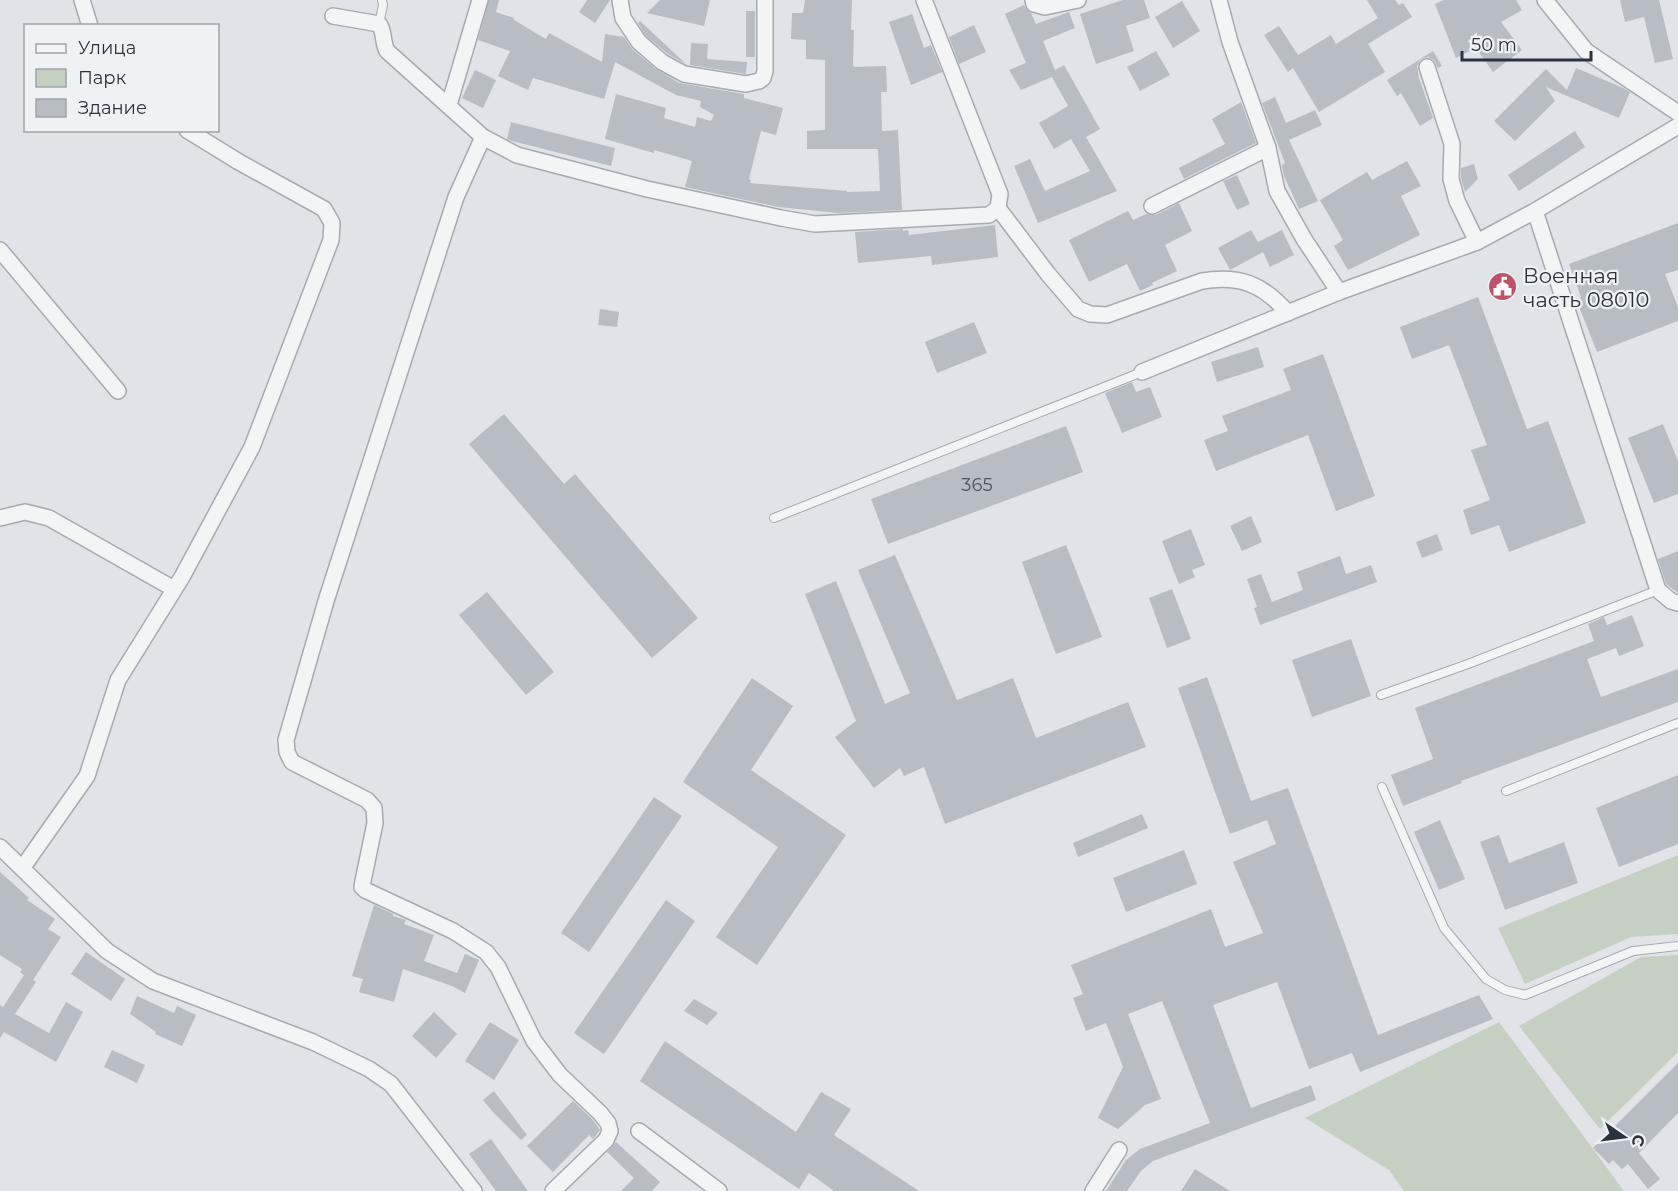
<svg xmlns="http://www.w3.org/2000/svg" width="1678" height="1191" font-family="Montserrat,sans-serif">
  <rect width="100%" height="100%" fill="#e0e3e7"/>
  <g fill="#c6d0c2">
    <polygon points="1678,855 1678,934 1631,937 1525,984 1498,928"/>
    <polygon points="1678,955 1678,1052 1600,1129 1519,1026 1641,957"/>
    <polygon points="1499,1022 1624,1191 1404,1191 1389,1170 1305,1118"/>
  </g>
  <g fill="#b8bdc3">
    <polygon points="489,0 499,0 496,12 514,18 514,20 546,39 549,33 602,62 605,34 624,37 632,49 656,69 679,83 744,94 744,98 783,108 776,135 761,131 749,179 751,180 750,183 847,191 847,192 880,191 878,149 807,149 807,131 825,130 825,60 806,59 806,40 791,39 792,13 803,13 805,0 852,0 851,30 854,30 853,65 855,67 886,66 887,92 881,92 882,131 898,130 902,210 838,213 778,207 685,187 692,161 654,150 654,153 605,139 616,94 666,108 664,118 695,127 697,117 711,121 714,115 700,107 701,101 676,95 615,62 604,99 533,78 528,90 498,76 510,51 478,40"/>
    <polygon points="587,0 610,0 595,23 579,12"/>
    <polygon points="660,0 710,0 704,26 647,13"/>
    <polygon points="1123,0 1144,0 1150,18 1126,26 1134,51 1096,64 1080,14"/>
    <polygon points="1367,0 1395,0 1399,5 1403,3 1412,17 1368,44 1385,72 1319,112 1293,68 1288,72 1264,35 1279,26 1298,55 1331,35 1336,44 1378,18"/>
    <polygon points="1444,0 1516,0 1522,10 1501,22 1522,50 1493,72 1476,48 1456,58 1435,4"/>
    <polygon points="1620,0 1659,0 1673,59 1655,63 1644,17 1625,22"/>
    <polygon points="1182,1 1200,31 1173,48 1155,17"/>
    <polygon points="1024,5 1027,10 1031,13 1036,24 1069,12 1075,28 1043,41 1055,70 1064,65 1100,129 1086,137 1117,191 1038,223 1014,166 1030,159 1045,191 1090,171 1071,139 1054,149 1039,123 1068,106 1052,77 1021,90 1009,70 1026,63 1005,14"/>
    <rect x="746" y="11" width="9" height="46"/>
    <polygon points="912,14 924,48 931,45 942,72 911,85 889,22"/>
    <polygon points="640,21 686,64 668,54 646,36 638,23"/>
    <polygon points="974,25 986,52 959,64 949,37"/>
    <polygon points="691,43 708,44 707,59 747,62 746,74 690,65"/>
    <polygon points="1156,51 1170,75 1140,91 1127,67"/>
    <polygon points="1433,51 1442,66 1438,68 1434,60 1428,57 1420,60 1417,66 1419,78 1433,118 1420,126 1401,93 1397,96 1387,80"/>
    <polygon points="1576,68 1621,87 1630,92 1619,118 1546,87 1555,101 1515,141 1494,121 1546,69 1567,90"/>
    <polygon points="475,70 496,80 483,108 462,98"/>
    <polygon points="1275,97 1286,123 1315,110 1322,125 1289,140 1318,201 1299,209 1284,176 1282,165 1285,163 1262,103"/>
    <polygon points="1241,102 1256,143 1184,179 1179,168 1225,144 1212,119"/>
    <polygon points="511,122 615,148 611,166 512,141 507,139"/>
    <polygon points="1575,131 1585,147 1519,191 1508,175"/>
    <polygon points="1407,161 1421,186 1401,196 1420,235 1348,270 1334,246 1343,240 1320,200 1367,172 1372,180"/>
    <polygon points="1474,164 1478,179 1465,192 1461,178 1461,168"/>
    <polygon points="1237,175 1250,204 1237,210 1223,181"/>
    <polygon points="1179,203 1192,231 1165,245 1177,271 1152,283 1153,285 1140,291 1127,264 1089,282 1069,240 1128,211 1133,220 1146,214 1156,215"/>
    <polygon points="1678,223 1678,270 1665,274 1678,307 1678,321 1597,352 1576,299 1581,297 1569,264"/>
    <polygon points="995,225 998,257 932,265 931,256 858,263 855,232 903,229 903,231 908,230 909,235"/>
    <polygon points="1251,230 1258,242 1282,230 1294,255 1270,267 1263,252 1230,270 1218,248"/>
    <polygon points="1478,297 1527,429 1548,421 1586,523 1509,552 1499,525 1471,535 1463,510 1490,500 1471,450 1487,445 1449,345 1412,359 1400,327"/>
    <polygon points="600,309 619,312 617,327 598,325"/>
    <polygon points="974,322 987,353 937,373 925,342"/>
    <polygon points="1258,347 1264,367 1217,382 1211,362"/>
    <polygon points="1323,354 1375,496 1336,511 1308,435 1216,471 1204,440 1228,431 1222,416 1291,390 1283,369"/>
    <polygon points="1132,382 1136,392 1150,387 1162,417 1122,433 1105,393"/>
    <polygon points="504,414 564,484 575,474 698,618 652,658 469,444"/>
    <polygon points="1663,424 1678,461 1678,494 1654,503 1628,438"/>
    <polygon points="1066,426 1083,472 888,544 871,499"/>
    <polygon points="1251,516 1262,542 1242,551 1230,526"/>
    <polygon points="1191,529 1205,565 1192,570 1195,577 1179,584 1162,541"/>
    <polygon points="1437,534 1443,550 1422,558 1416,542"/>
    <polygon points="1066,545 1102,637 1056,654 1022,562"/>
    <polygon points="1678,551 1678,593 1666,584 1658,559"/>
    <polygon points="895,555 957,700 1013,678 1036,738 1128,702 1146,747 945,824 924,767 904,776 900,768 874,788 835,737 856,721 805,594 836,581 885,704 910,693 858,570"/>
    <polygon points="1340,556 1346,574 1371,565 1377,582 1260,625 1254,608 1257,607 1247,579 1261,574 1272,602 1303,590 1297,572"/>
    <polygon points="1172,589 1191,639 1167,648 1149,598"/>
    <polygon points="487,592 554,672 526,695 459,615"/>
    <polygon points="1632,615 1644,646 1619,656 1616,648 1587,659 1601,697 1678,669 1678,702 1461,781 1462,783 1403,806 1391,775 1433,759 1415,708 1594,641 1588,624 1604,617 1607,625"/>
    <polygon points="1351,639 1371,696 1312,717 1292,660"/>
    <polygon points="1207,677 1251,801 1288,788 1378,1035 1479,995 1493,1019 1360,1072 1352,1053 1309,1069 1277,982 1213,1005 1251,1108 1311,1085 1316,1100 1153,1161 1141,1171 1127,1191 1106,1191 1126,1160 1140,1149 1210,1123 1162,1001 1128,1014 1161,1099 1145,1105 1118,1129 1098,1118 1123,1067 1106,1023 1086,1031 1073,998 1083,994 1071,965 1211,909 1225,947 1263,933 1233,862 1276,844 1267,820 1230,834 1178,688"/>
    <polygon points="752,678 793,706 751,770 846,835 757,965 716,937 778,847 683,782"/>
    <polygon points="1678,775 1678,844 1619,867 1596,808"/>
    <polygon points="654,797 682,816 589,952 561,933"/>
    <polygon points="1142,814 1148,828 1078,857 1073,843"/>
    <polygon points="1440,820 1465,879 1439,890 1414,832"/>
    <polygon points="1499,835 1509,863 1564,842 1578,883 1505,910 1480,842"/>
    <polygon points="1184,850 1197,884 1126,912 1113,878"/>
    <polygon points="0,872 29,898 27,900 55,919 48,929 61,937 33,980 36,982 15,1014 49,1033 66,1002 83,1012 56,1062 4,1032 0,1038 0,1005 3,1007 24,975 20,972 22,969 0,955"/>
    <polygon points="666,900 695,921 604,1054 574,1033"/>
    <polygon points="374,905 393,914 393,916 406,920 404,924 434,935 424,961 457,973 465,954 479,960 465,993 452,986 403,969 394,1002 359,992 363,979 352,976"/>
    <polygon points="86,952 125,979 111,1001 71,974"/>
    <polygon points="137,996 174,1013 177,1006 196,1015 182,1046 155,1034 156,1032 130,1014"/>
    <polygon points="694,999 718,1013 707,1025 684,1011"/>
    <polygon points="434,1012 457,1034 436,1058 412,1036"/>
    <polygon points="490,1022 519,1040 494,1080 465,1061"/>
    <polygon points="665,1041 796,1132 821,1092 851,1109 834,1135 919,1191 834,1191 809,1173 799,1189 640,1081"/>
    <polygon points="112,1050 145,1065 137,1083 104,1067"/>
    <polygon points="1678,1063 1678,1113 1639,1153 1660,1179 1648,1189 1628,1164 1622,1169 1613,1160 1609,1164 1593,1148"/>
    <polygon points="494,1091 527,1135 521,1140 492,1111 483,1100"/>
    <polygon points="573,1101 593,1120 600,1130 593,1139 589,1135 553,1172 527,1146"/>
    <polygon points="491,1139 528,1191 496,1191 469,1154"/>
    <polygon points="616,1142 660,1182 652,1191 621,1191 634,1178 607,1152"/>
    <polygon points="1195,1169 1230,1191 1181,1191"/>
  </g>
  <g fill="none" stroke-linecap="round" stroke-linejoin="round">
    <defs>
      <g id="lane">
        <polyline points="379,24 383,5 382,0"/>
        <polyline points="774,518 1142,372"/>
        <polyline points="1381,695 1468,664 1658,590"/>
        <polyline points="1382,787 1444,928 1486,979 1505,990 1525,995 1633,951 1678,946"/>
        <polyline points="1506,791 1678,723"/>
      </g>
      <g id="street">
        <polyline points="82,0 90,26"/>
        <polyline points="620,0 623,18 639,42 662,62 684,74 746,84 759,81 763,78 765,71 765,0"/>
        <polyline points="1033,0 1034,4 1045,7 1078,0"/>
        <polyline points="1219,0 1230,42 1268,148 1277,191 1304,239 1339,292"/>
        <polyline points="1545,0 1586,51 1678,113"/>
        <path d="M333,16l46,8c6,8 3,18 8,27l96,86 34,18 130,34 134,29 34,6 174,-9 9,-7 2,-14 -76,-194"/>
        <polyline points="1427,67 1452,144 1451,179 1457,201 1477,242"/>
        <polyline points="449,105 480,0"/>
        <polyline points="483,137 456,197 326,601 286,740 287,752 292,762 367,800 374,808 375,823 363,881 362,887 365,890 453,931 486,952 498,967 534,1041 560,1075 600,1113 608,1123 610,1131 606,1140 553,1191"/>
        <polyline points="1152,206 1268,148"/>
        <path d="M998,208l50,66 30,35 12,5 17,1 95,-34c38,-6 61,3 86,32"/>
        <polyline points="1535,211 1658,590 1671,601 1678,603"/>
        <polyline points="0,250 118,391"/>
        <polyline points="1142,372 1339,292 1477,242 1535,211 1678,126"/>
        <polyline points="0,518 25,512 49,518 174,589"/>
        <polyline points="0,847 107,951 153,981 313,1042 369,1069 391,1084 474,1191"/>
        <polyline points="23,867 87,776 118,680 182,577 252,447 331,240 332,223 324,209 239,162 187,130"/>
        <polyline points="639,1131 719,1191"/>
        <polyline points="1093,1191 1119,1150"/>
      </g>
    </defs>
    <use href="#lane" stroke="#a6aab1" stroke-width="10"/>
    <use href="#street" stroke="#a6aab1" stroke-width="18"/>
    <use href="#lane" stroke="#f2f4f6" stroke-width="8"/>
    <use href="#street" stroke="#f2f4f6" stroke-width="15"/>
  </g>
  <defs>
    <symbol id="civic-disc" viewBox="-11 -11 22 22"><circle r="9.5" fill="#be5268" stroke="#eff2f5"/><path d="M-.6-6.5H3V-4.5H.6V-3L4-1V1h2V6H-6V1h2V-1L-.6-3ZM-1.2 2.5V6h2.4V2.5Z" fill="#fff"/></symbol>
  </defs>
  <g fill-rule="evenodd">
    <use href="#civic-disc" x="1486" y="270" width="33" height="33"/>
  </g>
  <g text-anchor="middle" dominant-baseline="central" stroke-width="4.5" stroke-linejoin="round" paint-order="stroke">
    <g font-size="18" fill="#4e555e">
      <text x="977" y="485">365</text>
    </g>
    <g font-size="21" fill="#2a323d" stroke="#eff2f5" text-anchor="start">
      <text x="1523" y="275">Военная<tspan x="1523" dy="24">часть 08010</tspan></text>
    </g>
  </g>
  <rect x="24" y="24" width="195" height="108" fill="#eff2f5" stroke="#a0a5ab" stroke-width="1.5"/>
  <rect x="36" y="44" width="30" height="9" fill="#f2f4f6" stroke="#a0a5ab" stroke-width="1.5"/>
  <text x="78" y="54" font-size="18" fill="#2a323d">Улица</text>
  <rect x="36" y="69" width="30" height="18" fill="#c6d0c2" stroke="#a0a5ab" stroke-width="1.5"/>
  <text x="78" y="84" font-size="18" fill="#2a323d">Парк</text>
  <rect x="36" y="99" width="30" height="18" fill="#b8bdc3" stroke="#a0a5ab" stroke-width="1.5"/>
  <text x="78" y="114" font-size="18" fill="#2a323d">Здание</text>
  <g transform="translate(1624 1137) rotate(104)" stroke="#eff2f5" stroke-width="4.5" paint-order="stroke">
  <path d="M0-4.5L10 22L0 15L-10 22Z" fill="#2a323d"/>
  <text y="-9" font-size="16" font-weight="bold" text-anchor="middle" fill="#2a323d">С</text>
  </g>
  <path d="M1462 51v9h129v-9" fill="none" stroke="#2a323d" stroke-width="3"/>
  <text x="1471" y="51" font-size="18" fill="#2a323d" stroke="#eff2f5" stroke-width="4.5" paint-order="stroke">50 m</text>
</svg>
